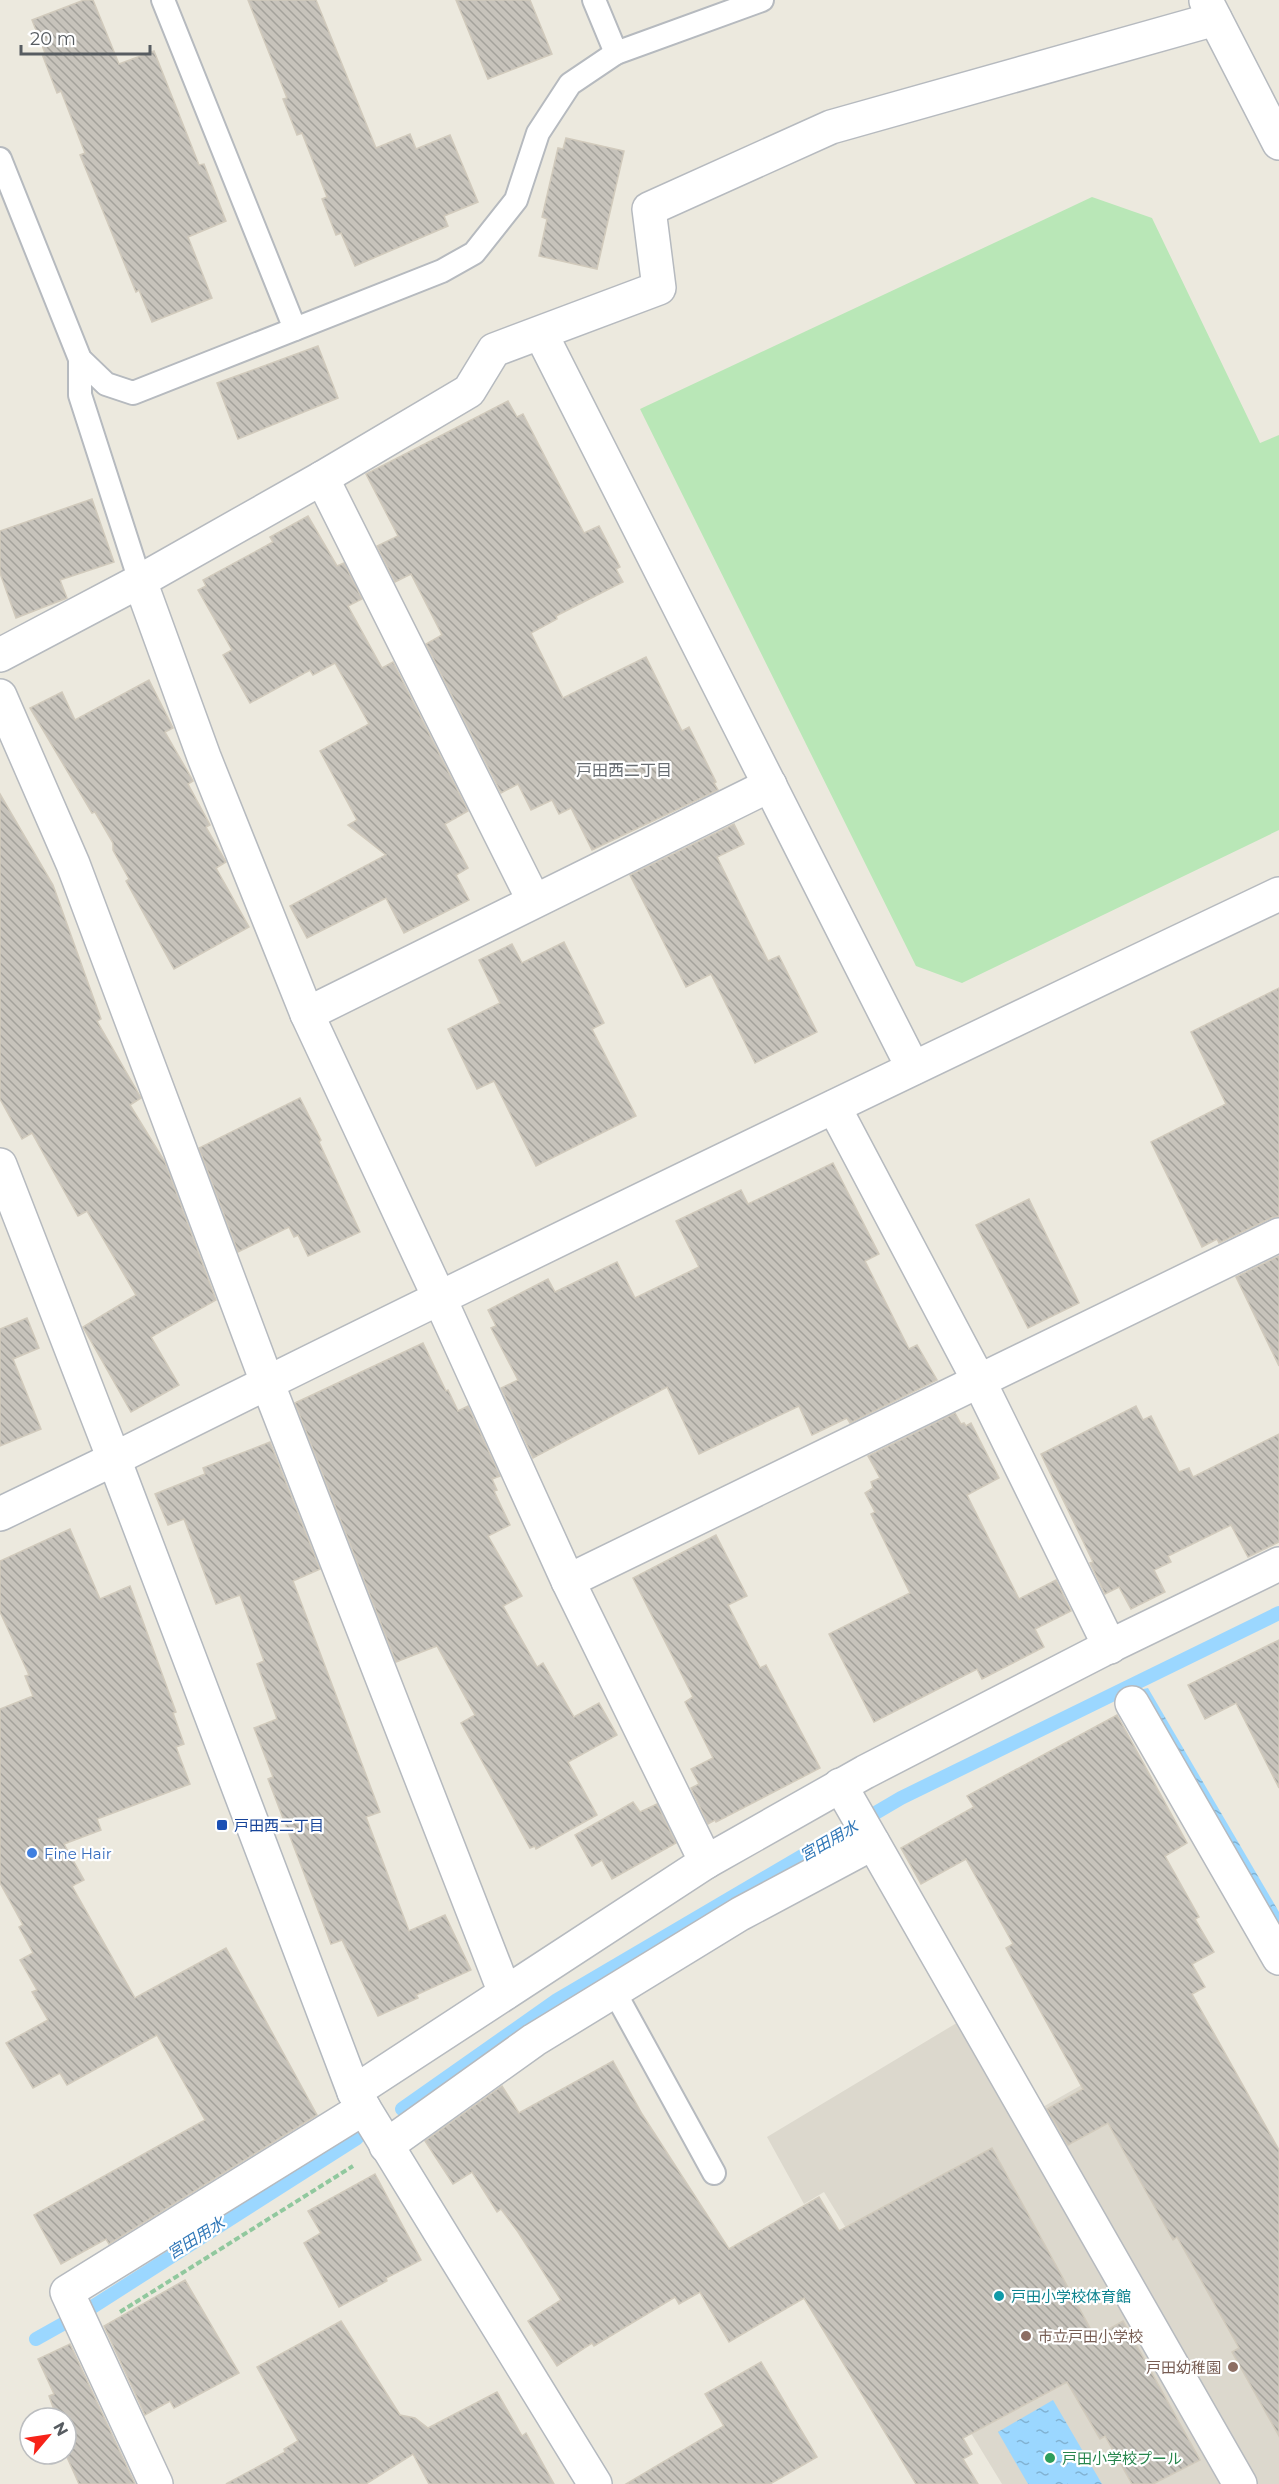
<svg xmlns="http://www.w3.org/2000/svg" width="1279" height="2484" font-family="Montserrat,'Noto Sans JP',sans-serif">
  <defs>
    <pattern id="water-ripples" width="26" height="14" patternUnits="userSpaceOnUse" patternTransform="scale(1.5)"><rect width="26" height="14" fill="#9bd7ff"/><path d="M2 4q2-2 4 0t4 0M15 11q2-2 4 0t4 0" fill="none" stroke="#81b2d2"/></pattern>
    <pattern id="building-back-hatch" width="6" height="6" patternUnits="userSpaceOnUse" patternTransform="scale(1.5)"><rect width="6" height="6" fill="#c7c3bb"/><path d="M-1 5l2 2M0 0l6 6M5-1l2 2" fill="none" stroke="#a4a29b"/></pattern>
  </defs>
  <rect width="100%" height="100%" fill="#ece9de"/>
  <g fill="#dcd8cd">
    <polygon points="960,2021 1224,2484 1002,2484 824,2192 804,2204 767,2137"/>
    <polygon points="1145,2049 1279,2237 1279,2484 1252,2484 1041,2108"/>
  </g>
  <polygon fill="#b9e7b7" points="1092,197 1152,218 1260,443 1279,435 1279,830 962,983 916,966 640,409"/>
  <g fill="url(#water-ripples)">
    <polygon points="1148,1688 1279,1912 1279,1929 1139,1690"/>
    <polygon points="1053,2400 1102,2484 1028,2484 998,2432"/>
  </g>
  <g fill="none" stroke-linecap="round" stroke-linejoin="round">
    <g stroke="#9bd7ff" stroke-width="14">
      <polyline points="402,2109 557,2000 901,1798 1279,1613"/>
      <polyline points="36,2339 86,2311 357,2138"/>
    </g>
  </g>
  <g fill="url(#building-back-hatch)" stroke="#d1cabc" stroke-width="1.5">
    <polygon points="84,0 93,0 119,64 154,51 199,165 204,164 226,221 188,237 212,298 152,322 139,290 136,292 80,155 85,153 61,91 57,93 42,54 45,53 32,20"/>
    <polygon points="248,0 316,0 376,148 410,134 416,149 450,135 478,202 444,216 448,226 355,266 341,233 336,235 322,199 327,197 302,133 297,135 283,99 287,98"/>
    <polygon points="456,0 530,0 552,54 488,79"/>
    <polygon points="566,138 624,151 597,269 539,256 547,219 542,217 558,148 563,149"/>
    <polygon points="318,346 338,398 238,439 217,383"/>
    <polygon points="508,401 517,417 523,414 584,533 599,526 620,567 616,569 623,582 556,616 557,619 531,633 563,698 646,657 682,731 689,727 716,782 714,783 718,790 592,850 571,808 559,814 552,800 531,810 518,784 501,793 426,644 442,635 411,574 395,582 377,546 398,536 366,474"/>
    <polygon points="92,499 114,562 60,580 67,598 16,618 0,573 0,531"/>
    <polygon points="308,516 337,566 344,563 362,599 348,606 382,668 393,662 468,811 445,824 468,868 456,875 469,900 404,933 386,898 307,938 290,906 386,855 348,825 357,820 320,751 369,724 335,663 313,675 310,670 250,703 223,655 232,650 198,590 206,586 203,580 273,542 270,537"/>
    <polygon points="149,680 173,728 165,732 193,781 188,784 210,825 206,827 226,862 216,868 249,927 174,969 126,881 129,879 113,850 113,843 95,812 92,813 30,708 62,692 75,720"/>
    <polygon points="0,794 53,885 101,1019 97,1021 141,1098 130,1105 165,1162 216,1300 151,1337 179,1385 131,1412 83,1327 136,1295 87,1211 78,1216 32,1133 22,1139 0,1099"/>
    <polygon points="734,824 744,844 717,857 768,961 779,956 817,1032 755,1063 711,974 686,987 630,875"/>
    <polygon points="564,942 604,1023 592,1029 636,1116 536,1166 494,1081 477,1089 448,1029 500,1003 479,960 512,944 522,963"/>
    <polygon points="1279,988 1279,1216 1271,1218 1219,1243 1217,1239 1202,1247 1151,1142 1226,1104 1191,1032"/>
    <polygon points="300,1098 321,1140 319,1142 360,1232 308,1256 298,1235 294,1237 289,1227 238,1252 199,1148"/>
    <polygon points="833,1163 879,1254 865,1261 909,1349 917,1345 937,1380 850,1423 847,1418 812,1435 799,1406 699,1454 667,1387 533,1458 501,1388 518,1380 491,1328 496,1326 488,1310 548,1279 555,1292 617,1262 635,1298 699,1267 676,1221 741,1190 748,1204"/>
    <polygon points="1029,1199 1079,1303 1028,1328 976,1225"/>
    <polygon points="1279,1256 1279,1366 1236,1277"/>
    <polygon points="27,1318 39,1348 13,1359 41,1429 0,1446 0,1329"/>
    <polygon points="423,1343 446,1391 448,1390 458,1411 468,1406 500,1476 492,1479 497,1490 494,1491 510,1525 488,1536 522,1596 503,1606 537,1667 543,1663 574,1717 599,1703 617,1735 568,1762 597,1815 536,1849 535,1846 530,1848 461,1723 475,1715 437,1646 396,1662 295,1403"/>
    <polygon points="1136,1406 1143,1420 1151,1416 1179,1472 1189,1468 1193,1477 1279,1434 1279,1542 1248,1557 1231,1525 1168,1556 1171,1562 1154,1570 1165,1592 1131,1609 1119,1587 1105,1594 1090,1563 1093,1562 1041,1454"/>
    <polygon points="955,1413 961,1424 964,1423 966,1426 971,1423 999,1478 967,1495 1019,1599 1056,1580 1071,1611 1035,1629 1044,1647 982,1679 977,1669 874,1722 829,1634 910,1593 871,1514 875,1512 865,1493 873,1488 871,1482 880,1478 868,1456"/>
    <polygon points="270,1442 320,1569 293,1581 380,1812 366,1817 409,1931 445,1915 471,1970 416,1995 418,1998 378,2016 342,1940 331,1944 268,1779 273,1777 254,1728 277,1719 257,1664 264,1661 240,1595 216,1604 184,1519 168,1525 155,1494 205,1474 203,1468"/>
    <polygon points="70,1529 100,1599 130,1586 176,1712 173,1713 184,1744 176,1747 190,1784 97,1819 101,1830 64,1844 84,1880 72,1886 135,1998 226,1948 317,2115 109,2244 106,2239 61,2264 34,2215 205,2120 157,2035 67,2085 60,2073 33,2088 6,2043 48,2020 32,1992 37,1990 20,1960 33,1953 19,1927 23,1925 0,1883 0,1709 33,1696 25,1676 29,1675 0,1612 0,1561"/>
    <polygon points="716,1535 747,1596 728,1605 760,1668 766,1665 820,1768 716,1822 715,1820 708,1824 691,1788 699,1784 691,1769 713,1758 685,1702 693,1697 633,1578"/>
    <polygon points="1279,1640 1279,1788 1236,1703 1205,1719 1188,1685"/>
    <polygon points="1117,1715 1187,1843 1165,1856 1199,1917 1195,1919 1214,1952 1192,1964 1205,1987 1192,1994 1279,2150 1279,2436 1232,2352 1239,2348 1177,2237 1173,2240 1108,2123 1068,2145 1047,2109 1083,2089 1006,1948 1013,1944 966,1859 921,1884 901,1848 974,1807 967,1796"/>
    <polygon points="633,1802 640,1812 657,1804 676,1843 612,1879 602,1860 592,1866 575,1835"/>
    <polygon points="613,2061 642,2114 729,2249 819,2197 839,2231 992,2148 1095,2337 1123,2321 1200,2460 1153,2484 1132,2484 1105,2436 1100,2439 1067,2382 963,2438 972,2454 963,2459 978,2484 916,2484 804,2298 729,2342 700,2292 679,2304 675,2297 594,2346 592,2343 557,2366 528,2321 561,2300 518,2232 501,2209 497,2212 472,2172 453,2184 425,2141 502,2086 519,2113"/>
    <polygon points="375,2174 421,2260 386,2278 387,2281 339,2307 304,2243 321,2233 308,2211"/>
    <polygon points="185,2280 239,2373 174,2408 170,2401 145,2415 104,2326"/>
    <polygon points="341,2321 400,2415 415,2418 428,2428 497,2392 522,2436 526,2433 554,2484 429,2484 413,2454 366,2484 226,2484 285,2452 284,2449 298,2441 257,2367"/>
    <polygon points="70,2344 135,2484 79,2484 66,2455 71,2453 66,2440 66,2418 57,2418 49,2396 54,2394 38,2359"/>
    <polygon points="761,2362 817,2457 770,2484 626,2484 724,2426 705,2394"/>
  </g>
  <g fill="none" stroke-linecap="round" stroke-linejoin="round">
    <defs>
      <g id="lane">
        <polyline points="163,0 295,329"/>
        <polyline points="594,0 616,53"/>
        <polyline points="0,159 80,359 106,384 133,393 442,271 474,253 516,200 538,133 570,84 616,53 762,0"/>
        <polyline points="80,359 80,395 140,581"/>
        <polyline points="614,1991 714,2173"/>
      </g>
      <g id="street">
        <polyline points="1206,1 1279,143"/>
        <polyline points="541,334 913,1068"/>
        <polyline points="322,478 534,901"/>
        <polyline points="140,581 204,757 307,1014 439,1297 568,1581 706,1862"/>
        <polyline points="0,655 140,581 322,478 469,391 494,350 659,288 649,209 831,127 1215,19"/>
        <polyline points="0,696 73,864 267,1382 505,1993"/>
        <polyline points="307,1014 770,785"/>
        <polyline points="834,1107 979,1381 1110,1647"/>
        <path d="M0,1165l114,294c386,-193 775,-380 1165,-565"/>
        <polyline points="568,1581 1279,1235"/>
        <polyline points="1132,1703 1279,1958"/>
        <polyline points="840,1785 1240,2484"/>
        <polyline points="354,2092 706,1862 865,1772 1102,1650 1279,1564"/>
        <polyline points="386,2146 534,2040 740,1914 873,1843"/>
        <polyline points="156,2484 67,2292 364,2108"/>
      </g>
      <polyline id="secondary" points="0,1514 114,1459 354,2092 595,2484"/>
    </defs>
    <use href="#lane" stroke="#b6babf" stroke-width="26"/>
    <use href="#street" stroke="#b6babf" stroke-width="36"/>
    <use href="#secondary" stroke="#b4b9bf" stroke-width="36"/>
    <polyline stroke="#91c89e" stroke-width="4" stroke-dasharray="6 3" stroke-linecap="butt" points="120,2312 353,2166"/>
    <use href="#lane" stroke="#fff" stroke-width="22"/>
    <use href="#street" stroke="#fff" stroke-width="33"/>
    <use href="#secondary" stroke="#fff" stroke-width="33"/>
  </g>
  <rect fill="#1a4fb4" stroke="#fff" stroke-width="2" x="216" y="1819" width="12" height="12" rx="3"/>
  <circle fill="#3f7fe0" stroke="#fff" stroke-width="2" cx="32" cy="1853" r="6"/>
  <circle fill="#0f9aa8" stroke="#fff" stroke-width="2" cx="999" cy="2296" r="6"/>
  <g fill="#8d6e63" stroke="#fff" stroke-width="2">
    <circle cx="1026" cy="2336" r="6"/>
    <circle cx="1233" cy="2367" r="6"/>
  </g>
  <circle fill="#2e9e5b" stroke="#fff" stroke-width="2" cx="1050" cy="2458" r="6"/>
  <g text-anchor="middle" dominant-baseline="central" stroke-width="4.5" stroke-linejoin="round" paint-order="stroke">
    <g font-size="15" fill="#164399" stroke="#fff" text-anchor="start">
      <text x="234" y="1825">戸田西二丁目</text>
    </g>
    <g font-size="15" fill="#366cbe" stroke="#fff" text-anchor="start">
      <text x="44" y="1853">Fine Hair</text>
    </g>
    <g font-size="15" fill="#0d838f" stroke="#fff" text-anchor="start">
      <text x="1011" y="2296">戸田小学校体育館</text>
    </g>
    <g font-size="15" fill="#785e54" stroke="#fff" text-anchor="start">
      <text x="1038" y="2336">市立戸田小学校</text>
      <text x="1221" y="2367" text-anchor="end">戸田幼稚園</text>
    </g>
    <g font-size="15" fill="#27864d" stroke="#fff" text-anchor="start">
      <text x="1062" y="2458">戸田小学校プール</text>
    </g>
    <g font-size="16" fill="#686e73" stroke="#fff">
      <text x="624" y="770">戸田西二丁目</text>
    </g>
    <g font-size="16" font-style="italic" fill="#3178b8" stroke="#fff">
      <text transform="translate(829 1841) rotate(-30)">宮田用水</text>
      <text transform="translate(196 2238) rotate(-32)">宮田用水</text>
    </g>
  </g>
  <g transform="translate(48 2436) rotate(61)"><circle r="28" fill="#ffffff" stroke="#bcbec0" stroke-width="1.5"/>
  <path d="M0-4.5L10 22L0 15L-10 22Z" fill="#f72319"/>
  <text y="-9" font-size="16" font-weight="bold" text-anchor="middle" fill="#575c61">N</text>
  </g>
  <path d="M21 45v9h129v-9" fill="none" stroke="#575c61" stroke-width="3"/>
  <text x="30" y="45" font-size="18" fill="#575c61" stroke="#ffffff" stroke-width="4.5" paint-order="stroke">20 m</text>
</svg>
